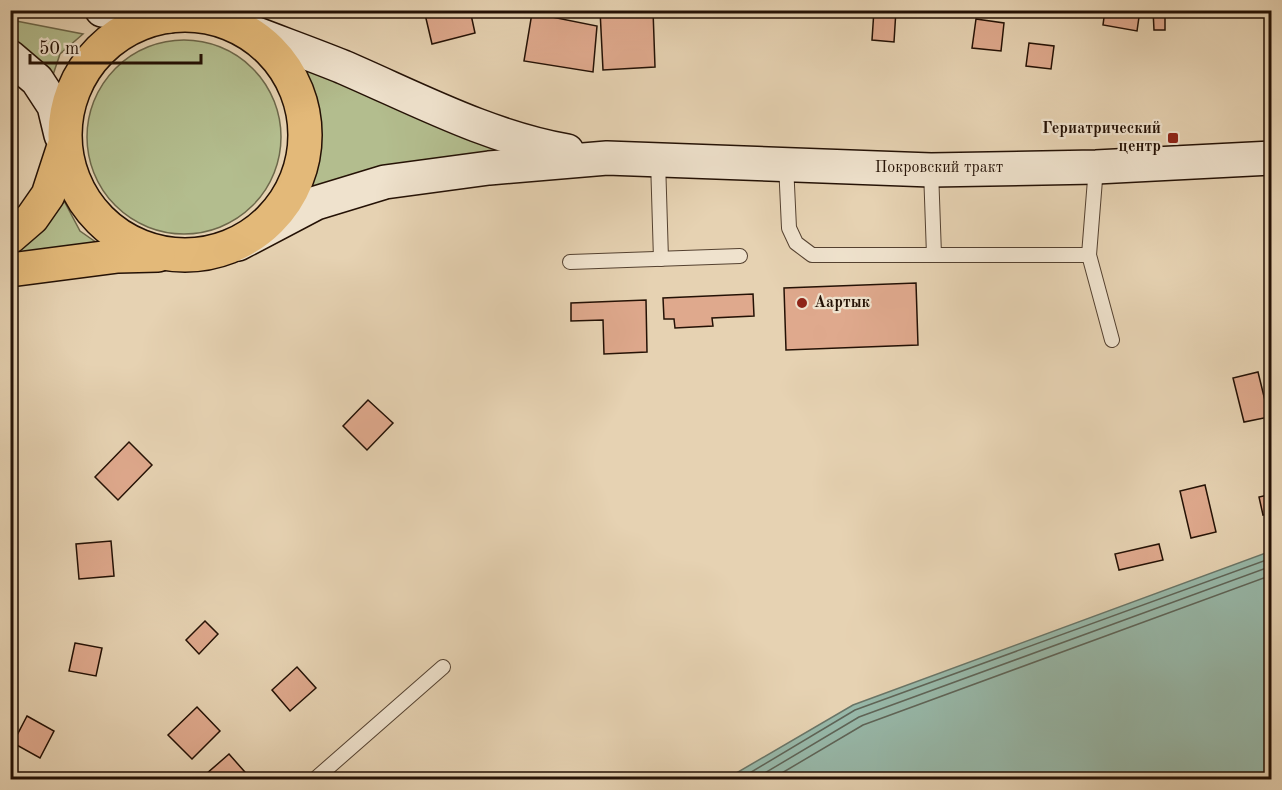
<svg xmlns="http://www.w3.org/2000/svg" width="1282" height="790" font-family="'Old Standard TT',serif">
  <rect width="100%" height="100%" fill="#e6d2b2"/>
  <filter id="stains"><feTurbulence type="fractalNoise" baseFrequency=".00333" numOctaves="4"/><feColorMatrix values="0 0 0 0 .2 0 0 0 0 .09 0 0 0 0 .02 0 0 0 .5 -.17"/></filter>
  <radialGradient id="worn" r=".72"><stop offset=".6" stop-color="#630" stop-opacity="0"/><stop offset="1" stop-color="#630" stop-opacity=".3"/></radialGradient>
  <g fill="#b3bd8e" stroke="#6c674a" stroke-width="1.5">
    <polygon points="11,20 83,34 60,54 52,78 11,54"/>
    <circle cx="184" cy="137" r="97"/>
    <polygon points="295,63 519,153 299,209 316,156"/>
    <polygon points="62,197 80,231 110,252 11,267 11,250"/>
  </g>
  <polygon fill="#97b8a9" stroke="#697567" stroke-width="1.5" points="1271,551 1271,775 1258,780 726,779 853,705"/>
  <g fill="none" stroke-linecap="round" stroke-linejoin="round">
    <g stroke="#5e6457" stroke-width="1.5">
      <polyline points="738,780 855,710 1272,558"/>
      <polyline points="753,780 859,717 1272,566"/>
      <polyline points="770,780 863,725 1272,575"/>
    </g>
  </g>
  <g fill="#dfa98d" stroke="#241105" stroke-width="1.5">
    <polygon points="424,10 470,10 475,33 432,44"/>
    <polygon points="600,10 653,10 655,67 603,70"/>
    <polygon points="874,10 896,10 894,42 872,40"/>
    <polygon points="1105,10 1140,10 1137,31 1103,25"/>
    <polygon points="1153,10 1165,10 1165,30 1154,30"/>
    <polygon points="532,13 597,26 593,72 524,61"/>
    <polygon points="976,19 1004,23 1001,51 972,48"/>
    <polygon points="1029,43 1054,46 1051,69 1026,66"/>
    <polygon points="10,194 18,208 10,212"/>
    <polygon points="916,283 918,345 786,350 784,288"/>
    <polygon points="753,294 754,316 712,318 713,326 675,328 674,319 664,319 663,298"/>
    <polygon points="646,300 647,352 604,354 603,320 571,321 571,303"/>
    <polygon points="1258,372 1269,417 1244,422 1233,378"/>
    <polygon points="368,400 393,423 367,450 343,426"/>
    <polygon points="129,442 152,465 118,500 95,477"/>
    <polygon points="1205,485 1216,532 1191,538 1180,491"/>
    <polygon points="1272,494 1272,513 1263,515 1259,497"/>
    <polygon points="111,541 114,576 79,579 76,544"/>
    <polygon points="1159,544 1163,560 1119,570 1115,554"/>
    <polygon points="205,621 218,634 199,654 186,640"/>
    <polygon points="75,643 102,648 96,676 69,671"/>
    <polygon points="297,667 316,688 290,711 272,690"/>
    <polygon points="197,707 220,731 192,759 168,735"/>
    <polygon points="27,716 54,731 40,758 13,743"/>
    <polygon points="229,754 252,780 208,780 205,775"/>
  </g>
  <g fill="none" stroke-linecap="round" stroke-linejoin="round">
    <defs>
      <g id="service">
        <polyline points="658,160 661,259"/>
        <polyline points="786,164 789,228 796,243 812,255 1089,255"/>
        <polyline points="1096,167 1089,255 1112,340"/>
        <polyline points="931,170 934,255"/>
        <polyline points="570,262 740,256"/>
        <polyline points="314,780 443,667"/>
      </g>
      <polyline id="minor" points="220,20 228,10"/>
      <g id="secondary">
        <polyline points="102,10 169,16"/>
        <path d="M244,29c33,13 67,25 99,38 74,32 145,70 224,84"/>
        <polyline points="10,57 37,80 54,106 61,135"/>
        <polyline points="238,244 316,203 385,182 489,168 607,158 931,170 1096,167 1272,158"/>
      </g>
      <g id="primary">
        <circle cx="185" cy="135" r="120"/>
        <polyline points="10,237 32,218 48,195 63,149"/>
        <polyline points="10,270 118,256 158,255"/>
      </g>
    </defs>
    <use href="#service" stroke="#544130" stroke-width="16"/>
    <use href="#minor" stroke="#544130" stroke-width="28"/>
    <use href="#secondary" stroke="#241105" stroke-width="36"/>
    <use href="#primary" stroke="#241105" stroke-width="36"/>
    <use href="#service" stroke="#efe2cd" stroke-width="14"/>
    <use href="#minor" stroke="#efe2cd" stroke-width="26"/>
    <use href="#secondary" stroke="#efe2cd" stroke-width="33"/>
    <use href="#primary" stroke="#e3b979" stroke-width="33"/>
  </g>
  <g fill="#8f2418" stroke="#efe2cd" stroke-width="2">
    <rect x="1167" y="132" width="12" height="12" rx="3"/>
    <circle cx="802" cy="303" r="6"/>
  </g>
  <g text-anchor="middle" dominant-baseline="central" stroke-width="4.5" stroke-linejoin="round" paint-order="stroke">
    <g font-size="16" font-weight="bold" fill="#241105" stroke="#efe2cd" text-anchor="end">
      <text x="1161" y="129">Гериатрический<tspan x="1161" dy="18">центр</tspan></text>
      <text x="814" y="303" text-anchor="start">Аартык</text>
    </g>
    <g font-size="16" fill="#241105" stroke="#efe2cd">
      <text x="939" y="168">Покровский тракт</text>
    </g>
  </g>
  <rect width="1282" height="790" fill="none" stroke="#e6d2b2" stroke-width="36"/>
  <rect x="12" y="12" width="1258" height="766" fill="none" stroke="#241105" stroke-width="3"/>
  <rect x="18" y="18" width="1246" height="754" fill="none" stroke="#241105" stroke-width="1.5"/>
  <path d="M30 54v9h171v-9" fill="none" stroke="#241105" stroke-width="3"/>
  <text x="39" y="54" font-size="18" fill="#241105" stroke="#efe2cd" stroke-width="4.5" paint-order="stroke">50 m</text>
  <rect width="100%" height="100%" filter="url(#stains)"/>
  <rect width="100%" height="100%" fill="url(#worn)"/>
</svg>
